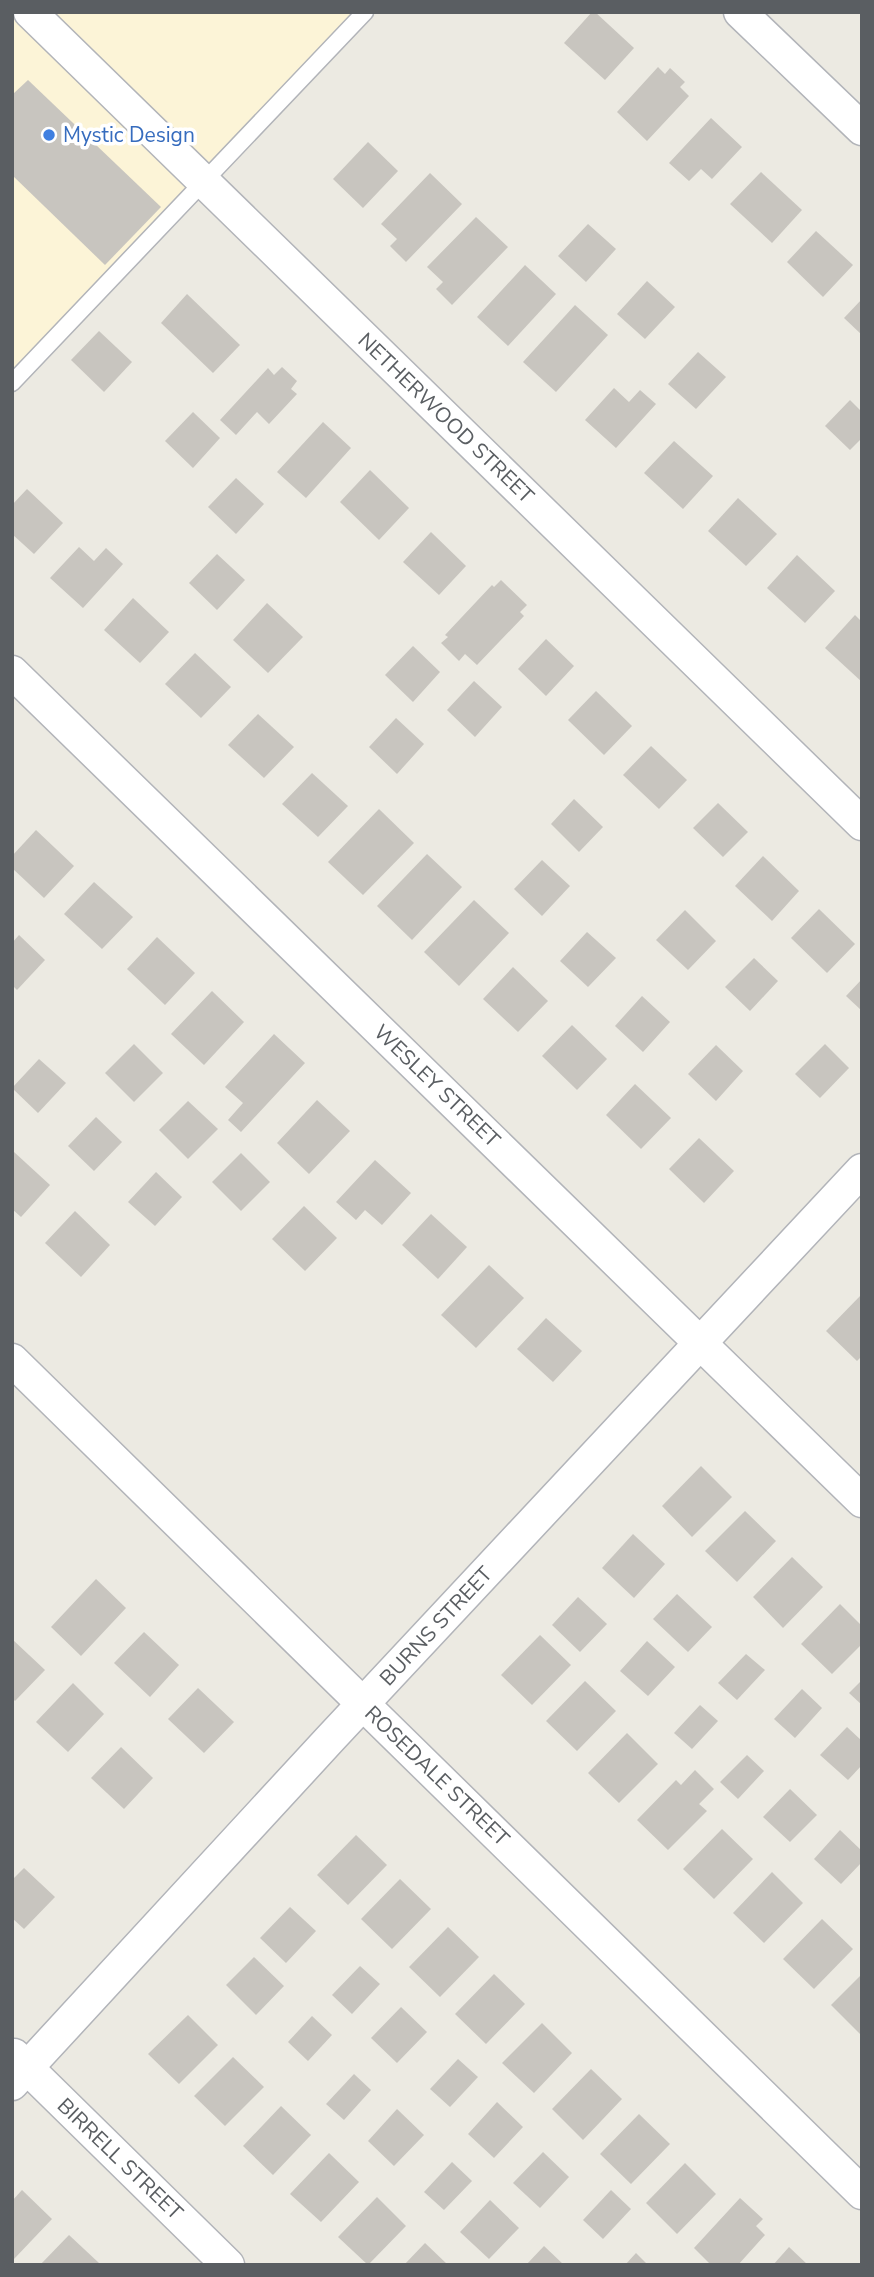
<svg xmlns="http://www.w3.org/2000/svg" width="874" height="2277" font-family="'Nunito Sans',sans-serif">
  <rect width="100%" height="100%" fill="#eceae2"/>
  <polygon fill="#fcf4d7" points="12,12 365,12 12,383"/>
  <g fill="#c8c5bf">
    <polygon points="592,12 595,12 634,48 605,80 564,43"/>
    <polygon points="658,67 665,74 670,68 685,82 680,87 689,96 647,141 617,112"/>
    <polygon points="28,80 161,207 105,265 12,175 12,95"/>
    <polygon points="711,118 742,147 712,179 701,169 689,181 669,163"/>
    <polygon points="368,142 398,171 363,208 333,179"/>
    <polygon points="761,172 802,210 772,243 730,204"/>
    <polygon points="430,173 462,204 406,262 390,246 397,239 381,224"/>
    <polygon points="476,217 508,247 452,305 436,289 443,282 427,267"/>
    <polygon points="588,224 616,249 586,282 558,256"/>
    <polygon points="816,231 853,265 823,297 787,262"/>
    <polygon points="525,265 556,294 508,346 477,317"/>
    <polygon points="647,281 675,307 645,339 617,314"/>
    <polygon points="187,294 240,345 213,373 161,323"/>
    <polygon points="862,299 862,335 844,318"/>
    <polygon points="575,305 608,335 556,392 523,362"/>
    <polygon points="99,331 132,362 104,392 71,360"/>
    <polygon points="698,352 726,377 696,409 668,384"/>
    <polygon points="282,367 297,381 291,389 297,394 269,424 257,412 236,435 220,420 268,368 274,375"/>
    <polygon points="614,388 629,402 640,390 656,404 616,448 585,420"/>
    <polygon points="850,400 862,412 862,438 850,450 825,426"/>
    <polygon points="193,412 220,438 193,468 165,441"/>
    <polygon points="323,422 351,448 306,498 277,472"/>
    <polygon points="674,441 713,476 683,509 644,473"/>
    <polygon points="370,470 409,508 379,540 340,502"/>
    <polygon points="236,478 264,504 236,534 208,507"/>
    <polygon points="27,489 63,523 34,554 12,534 12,505"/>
    <polygon points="738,498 777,534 746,566 708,531"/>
    <polygon points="431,532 466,566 439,595 403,562"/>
    <polygon points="79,547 94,561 106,548 123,564 83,608 50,578"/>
    <polygon points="217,554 245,580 217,610 189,583"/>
    <polygon points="797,555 835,591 805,623 767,588"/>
    <polygon points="501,580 527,605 520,612 524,616 477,665 465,654 459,661 441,643 448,637 445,635 492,585 494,587"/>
    <polygon points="133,598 169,632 140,663 104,630"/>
    <polygon points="267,603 303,637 268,673 233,640"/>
    <polygon points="855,615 862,622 862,682 825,648"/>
    <polygon points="546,639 574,666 546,696 518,669"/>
    <polygon points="413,646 440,672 413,702 385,675"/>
    <polygon points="195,653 231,687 201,718 165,684"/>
    <polygon points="474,681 502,707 475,737 447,710"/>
    <polygon points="596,691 632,726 604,755 568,720"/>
    <polygon points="258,714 294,747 264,778 228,745"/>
    <polygon points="396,718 424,744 397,774 369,747"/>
    <polygon points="651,746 687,780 659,809 623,775"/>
    <polygon points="312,773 348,806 318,837 282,804"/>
    <polygon points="574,799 603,827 579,852 551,824"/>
    <polygon points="718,803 748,832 723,857 693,828"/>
    <polygon points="379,809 414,843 363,895 328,862"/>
    <polygon points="36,830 74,866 44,898 12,868 12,856"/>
    <polygon points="427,854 462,887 412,940 377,906"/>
    <polygon points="763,856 799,891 772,921 735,886"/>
    <polygon points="542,860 570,886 542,916 514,889"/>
    <polygon points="94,882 133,917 102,949 64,914"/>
    <polygon points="474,900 509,933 459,986 424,952"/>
    <polygon points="819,909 855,944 827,973 791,938"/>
    <polygon points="685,910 716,941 688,970 656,940"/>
    <polygon points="587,932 616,958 588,987 560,961"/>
    <polygon points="19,935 45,960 17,990 12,985 12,943"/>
    <polygon points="157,937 195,973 165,1005 127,969"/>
    <polygon points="754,958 778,981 750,1011 725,987"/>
    <polygon points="513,967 548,1001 518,1032 483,999"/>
    <polygon points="862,979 862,1011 846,996"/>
    <polygon points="212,991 244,1022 204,1065 171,1034"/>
    <polygon points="642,996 670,1022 643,1052 615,1026"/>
    <polygon points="572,1025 607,1059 577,1090 542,1056"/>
    <polygon points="274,1034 305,1063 241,1132 228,1120 243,1103 225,1087"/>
    <polygon points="134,1044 163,1073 134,1102 105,1073"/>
    <polygon points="825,1044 849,1068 820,1098 795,1074"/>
    <polygon points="716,1045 743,1071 716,1101 688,1074"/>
    <polygon points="39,1059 66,1083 38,1113 12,1088"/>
    <polygon points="635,1084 671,1118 641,1149 606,1115"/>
    <polygon points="317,1100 350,1131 309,1174 277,1143"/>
    <polygon points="188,1101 218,1129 188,1159 159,1130"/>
    <polygon points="96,1117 122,1142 94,1171 68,1146"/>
    <polygon points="699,1138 734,1171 704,1203 669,1169"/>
    <polygon points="14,1152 50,1185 21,1217 12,1209 12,1154"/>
    <polygon points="241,1153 270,1182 241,1211 212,1182"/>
    <polygon points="375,1160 411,1193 382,1225 365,1210 356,1220 336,1202"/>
    <polygon points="156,1172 182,1197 155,1226 128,1202"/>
    <polygon points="304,1206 337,1238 305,1271 272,1239"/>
    <polygon points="75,1211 110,1245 81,1277 45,1243"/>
    <polygon points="431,1214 467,1247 438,1279 402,1245"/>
    <polygon points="489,1265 524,1298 476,1348 441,1315"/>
    <polygon points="862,1294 862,1356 857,1361 826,1331"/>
    <polygon points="546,1318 582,1351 553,1382 517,1349"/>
    <polygon points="701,1466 732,1497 692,1537 662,1506"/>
    <polygon points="745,1511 776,1541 737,1582 705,1551"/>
    <polygon points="633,1534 665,1564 634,1598 602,1568"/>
    <polygon points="792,1557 823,1587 783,1628 753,1597"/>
    <polygon points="96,1579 126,1608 81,1656 51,1627"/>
    <polygon points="677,1594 712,1627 688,1652 653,1619"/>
    <polygon points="578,1597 607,1624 580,1652 552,1625"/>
    <polygon points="840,1604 862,1626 862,1644 832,1674 801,1644"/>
    <polygon points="144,1632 179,1665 150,1697 114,1663"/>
    <polygon points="540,1635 571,1665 532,1705 501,1675"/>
    <polygon points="12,1639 45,1670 15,1701 12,1698"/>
    <polygon points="647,1641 675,1667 648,1696 620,1671"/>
    <polygon points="746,1654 765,1670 737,1700 718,1683"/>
    <polygon points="862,1680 862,1705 849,1693"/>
    <polygon points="585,1681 616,1711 577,1751 546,1721"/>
    <polygon points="73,1683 104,1714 68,1752 36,1722"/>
    <polygon points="198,1688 234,1722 204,1753 168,1719"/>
    <polygon points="802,1689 822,1708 795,1738 774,1719"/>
    <polygon points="700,1705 718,1721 692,1749 674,1733"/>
    <polygon points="847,1727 862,1741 862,1765 848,1780 820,1755"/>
    <polygon points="627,1733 658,1764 619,1803 588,1773"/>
    <polygon points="121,1747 153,1778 124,1809 91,1778"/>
    <polygon points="747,1755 764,1771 738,1799 720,1782"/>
    <polygon points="695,1770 714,1789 699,1804 707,1811 668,1850 637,1820 676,1780 681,1785"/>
    <polygon points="790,1789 817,1815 790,1842 763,1817"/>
    <polygon points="722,1829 753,1859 714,1899 683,1869"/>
    <polygon points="840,1830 862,1851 862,1862 841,1884 814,1859"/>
    <polygon points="356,1835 387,1865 348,1905 317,1875"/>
    <polygon points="24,1868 55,1897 24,1929 12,1918 12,1880"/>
    <polygon points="772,1872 803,1903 764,1943 733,1913"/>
    <polygon points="400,1879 431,1909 392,1949 361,1919"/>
    <polygon points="290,1907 316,1931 286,1963 260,1938"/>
    <polygon points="822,1919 853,1949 814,1989 783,1959"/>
    <polygon points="448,1927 479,1957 440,1997 409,1967"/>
    <polygon points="254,1957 284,1986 256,2015 226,1985"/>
    <polygon points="360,1966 380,1984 352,2014 332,1995"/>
    <polygon points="494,1974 525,2004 486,2044 455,2014"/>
    <polygon points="862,1974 862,2036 831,2005"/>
    <polygon points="401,2007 427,2032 397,2063 371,2038"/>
    <polygon points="188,2015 218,2045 179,2084 148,2054"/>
    <polygon points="312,2016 332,2035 308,2061 288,2042"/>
    <polygon points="542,2023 572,2053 534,2093 502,2063"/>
    <polygon points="233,2057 264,2087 225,2126 194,2096"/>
    <polygon points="458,2059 478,2077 450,2107 430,2089"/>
    <polygon points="591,2069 622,2099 583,2140 552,2109"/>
    <polygon points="354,2074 371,2090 344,2120 326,2104"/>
    <polygon points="497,2102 523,2127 494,2158 468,2134"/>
    <polygon points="281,2106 311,2135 273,2175 243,2146"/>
    <polygon points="397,2109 424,2135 394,2166 368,2141"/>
    <polygon points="639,2114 670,2144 631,2184 600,2154"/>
    <polygon points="543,2152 569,2177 540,2208 513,2183"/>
    <polygon points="329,2153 359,2182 321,2222 290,2194"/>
    <polygon points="452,2162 472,2181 444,2210 424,2192"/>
    <polygon points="685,2163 716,2194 677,2234 646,2203"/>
    <polygon points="22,2190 52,2219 14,2259 12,2201"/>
    <polygon points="611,2190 631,2209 603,2239 583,2220"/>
    <polygon points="377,2197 406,2226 368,2265 338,2237"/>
    <polygon points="740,2198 763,2219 756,2226 765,2235 738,2265 711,2265 694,2248"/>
    <polygon points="490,2200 519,2228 489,2259 460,2232"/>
    <polygon points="69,2235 99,2263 98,2265 40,2265"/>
    <polygon points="425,2243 448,2265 404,2265"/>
    <polygon points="544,2246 564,2265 526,2265"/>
    <polygon points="789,2247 808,2265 773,2265"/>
    <polygon points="636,2253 648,2265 625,2265"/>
  </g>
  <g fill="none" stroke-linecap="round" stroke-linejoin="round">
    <defs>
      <polyline id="service" points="12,383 365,12"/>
      <g id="minor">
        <polyline points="30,12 862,824"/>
        <polyline points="740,12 862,129"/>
        <polyline points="12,672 862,1501"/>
        <polyline points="12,1360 862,2193"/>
        <polyline points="14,2055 228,2265"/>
        <polyline points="12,2084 329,1740 862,1170"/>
      </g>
    </defs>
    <use href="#service" stroke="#b2b4b9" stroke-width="19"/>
    <use href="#minor" stroke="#b2b4b9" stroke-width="35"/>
    <use href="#service" stroke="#fff" stroke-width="16"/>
    <use href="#minor" stroke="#fff" stroke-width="32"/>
  </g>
  <circle fill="#3f7fe0" stroke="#fff" stroke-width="2.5" cx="49" cy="135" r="7"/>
  <g text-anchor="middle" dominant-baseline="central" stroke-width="7" stroke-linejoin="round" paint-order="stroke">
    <g font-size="21" fill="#366cbe" stroke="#fff" text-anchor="start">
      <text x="63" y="135">Mystic Design</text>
    </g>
    <g font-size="21" fill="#5a5e62" stroke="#fff">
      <text transform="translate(446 418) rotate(44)">NETHERWOOD STREET</text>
      <text transform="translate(437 1086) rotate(44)">WESLEY STREET</text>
      <text transform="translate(436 1626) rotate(-47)">BURNS STREET</text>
      <text transform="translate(437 1776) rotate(44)">ROSEDALE STREET</text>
      <text transform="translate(120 2159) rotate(44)">BIRRELL STREET</text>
    </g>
  </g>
  <rect width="874" height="2277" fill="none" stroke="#5a5e62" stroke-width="28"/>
</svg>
